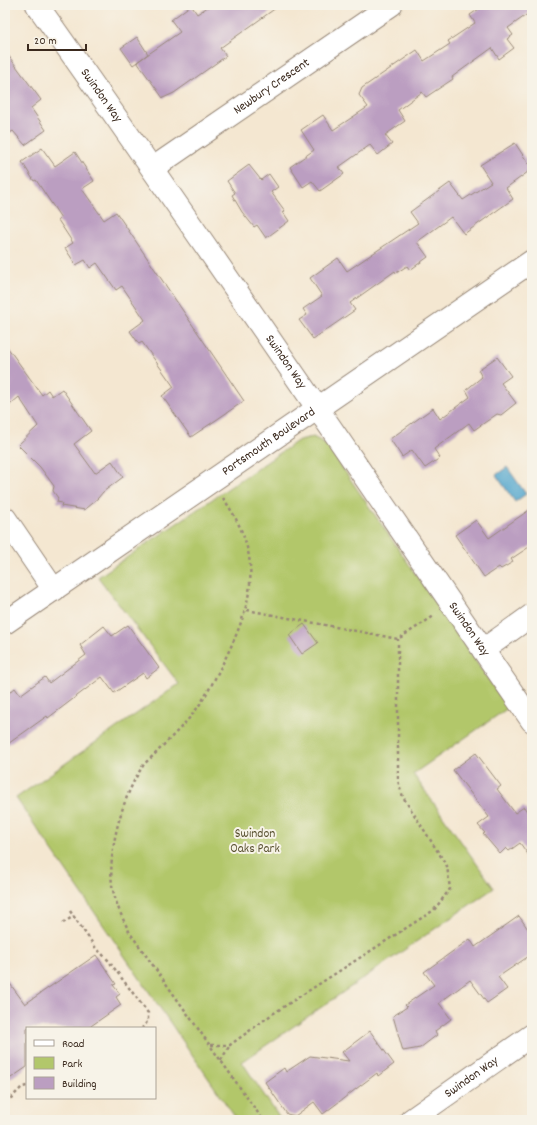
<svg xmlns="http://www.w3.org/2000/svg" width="537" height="1125" font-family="Dekko,sans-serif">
  <rect width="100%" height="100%" fill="#f7f3e8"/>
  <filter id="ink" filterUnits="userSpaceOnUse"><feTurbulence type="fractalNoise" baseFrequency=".025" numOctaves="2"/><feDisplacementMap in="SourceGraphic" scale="8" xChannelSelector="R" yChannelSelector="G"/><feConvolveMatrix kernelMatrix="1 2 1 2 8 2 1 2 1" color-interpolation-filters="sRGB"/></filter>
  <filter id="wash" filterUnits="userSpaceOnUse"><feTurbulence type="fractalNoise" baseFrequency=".012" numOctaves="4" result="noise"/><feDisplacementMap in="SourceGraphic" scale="16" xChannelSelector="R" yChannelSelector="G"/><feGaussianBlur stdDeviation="0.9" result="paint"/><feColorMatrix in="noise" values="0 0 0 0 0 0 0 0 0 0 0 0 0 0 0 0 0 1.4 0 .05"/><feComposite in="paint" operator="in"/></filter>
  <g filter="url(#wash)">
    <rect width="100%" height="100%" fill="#f4e7d1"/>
    <polygon fill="#b2c76b" stroke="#767844" points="313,437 326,444 508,708 413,774 494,888 242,1062 281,1120 237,1120 16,798 179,684 98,577 299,440"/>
    <polygon fill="#51a6cd" stroke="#466876" points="507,467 526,494 515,502 496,475"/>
    <g id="blocks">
      <g fill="#bb9ec1">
        <polygon points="191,5 197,14 211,5 280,5 220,48 226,56 174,93 163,98 137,62 180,32 171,20"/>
        <polygon points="485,5 532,5 532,11 508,28 513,35 507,39 514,48 499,59 492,48 452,77 453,79 426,97 422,92 398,110 405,121 385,135 392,144 378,155 370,145 339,167 344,174 320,191 312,181 303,187 290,167 314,150 301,130 323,115 333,130 368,107 359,95 362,88 417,50 424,61 450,44 448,41 475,23 470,15"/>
        <polygon points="137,37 148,54 133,65 121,48"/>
        <polygon points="5,51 41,100 31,108 46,130 25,145 13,131 5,136"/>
        <polygon points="515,143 532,169 506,188 513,199 464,234 451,217 417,242 428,257 410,270 407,266 396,273 395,271 350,303 355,310 313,339 299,320 307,315 303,309 322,296 310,278 338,258 347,271 418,223 410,212 450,183 463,200 491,182 480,165"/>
        <polygon points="42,148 55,166 75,152 94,181 82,189 104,220 116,212 244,401 191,437 162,396 174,387 142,342 139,344 130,331 145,320 122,286 116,290 97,263 90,268 85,260 76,265 65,248 73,243 58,220 61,218 36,180 34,181 22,162"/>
        <polygon points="249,165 261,180 269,174 278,187 271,192 285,211 283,212 289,221 266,238 257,225 254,227 242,212 232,195 235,193 227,181"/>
        <polygon points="5,344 42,395 48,390 52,396 62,389 91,431 74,444 95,473 112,461 123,477 103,492 98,498 86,508 85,510 61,506 62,503 57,502 58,498 53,491 54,486 40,467 18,445 38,426 19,397 5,409"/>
        <polygon points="497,357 511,376 501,383 516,403 501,415 497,414 474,430 469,423 434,449 440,458 425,468 412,450 402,457 390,439 433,408 440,419 470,397 466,390 482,377 478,370"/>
        <polygon points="532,508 532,545 511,559 513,562 501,569 499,567 484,577 455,535 476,520 489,538"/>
        <polygon points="304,624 318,643 302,654 289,635"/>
        <polygon points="128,625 159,668 146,678 143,673 114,693 102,677 48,718 47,716 5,746 5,696 15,688 20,695 45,677 49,683 86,655 80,645 104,626 112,636"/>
        <polygon points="476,753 501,786 497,789 515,813 524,807 532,819 532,860 520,843 509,851 506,848 500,854 483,834 485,833 478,825 489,817 453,770"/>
        <polygon points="519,916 532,935 532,954 498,977 507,989 487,1003 470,980 439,1003 451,1019 435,1031 437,1035 420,1048 403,1051 393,1016 407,1007 405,1005 434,985 424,972 470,939 475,947"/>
        <polygon points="96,955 116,984 113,985 120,994 116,997 121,1005 88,1028 27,1028 27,1067 5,1082 5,977 25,1004"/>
        <polygon points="370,1031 394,1064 378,1076 377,1073 323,1114 314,1102 295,1116 287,1114 265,1082 284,1068 286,1072 310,1056 349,1061 342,1052"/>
      </g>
    </g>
  </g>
  <g filter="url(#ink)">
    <use href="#blocks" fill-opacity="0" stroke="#988878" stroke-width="1"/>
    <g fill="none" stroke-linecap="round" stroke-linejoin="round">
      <defs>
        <g id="minor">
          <path id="s1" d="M37,5c168,236 330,477 495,716"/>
          <path id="s2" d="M153,168l238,-163"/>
          <polyline points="5,518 54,590"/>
          <path id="s3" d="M5,623l527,-362"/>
          <polyline points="483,650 532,615"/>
          <path id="s4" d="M411,1120l121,-85"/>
        </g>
      </defs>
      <use href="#minor" stroke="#988878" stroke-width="24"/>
      <g stroke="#988878" stroke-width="2.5" stroke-dasharray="3 3" stroke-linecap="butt">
        <path d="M223,498c40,57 32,100 3,159 -8,16 -16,32 -26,47 -12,18 -30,34 -45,50 -4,4 -11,9 -14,15 -19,29 -33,81 -29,116 3,17 10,33 18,48l133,187"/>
        <polyline points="247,610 398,639 434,616"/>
        <polyline points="70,911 95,947 108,960 148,1013 148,1021 142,1028"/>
        <polyline points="63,923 74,916"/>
        <polyline points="211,1045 230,1045 271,1015 434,910 450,889 447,866 403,797 398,781 398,639"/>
        <polyline points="221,1060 230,1045"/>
        <polyline points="5,1101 11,1098 22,1087 27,1086"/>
      </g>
      <use href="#minor" stroke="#fff" stroke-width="22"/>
    </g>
  </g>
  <g text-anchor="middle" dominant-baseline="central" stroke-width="4" stroke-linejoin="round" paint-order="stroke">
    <g font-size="13" fill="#3b2a1e" stroke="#f7f3e8">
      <text stroke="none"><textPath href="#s2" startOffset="144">Newbury Crescent</textPath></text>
      <text stroke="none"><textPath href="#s1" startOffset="111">Swindon Way</textPath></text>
      <text stroke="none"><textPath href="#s1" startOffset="435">Swindon Way</textPath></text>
      <text stroke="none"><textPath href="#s3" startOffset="320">Portsmouth Boulevard</textPath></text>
      <text stroke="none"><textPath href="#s1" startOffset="759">Swindon Way</textPath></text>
      <text stroke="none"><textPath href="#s4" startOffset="74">Swindon Way</textPath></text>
    </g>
    <g font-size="13" fill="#595131" stroke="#f7f3e8">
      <text x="255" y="834">Swindon<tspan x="255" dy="15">Oaks Park</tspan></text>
    </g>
  </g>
  <rect width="537" height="1125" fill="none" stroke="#f7f3e8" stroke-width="20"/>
  <rect x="26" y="1027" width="130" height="72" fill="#f7f3e8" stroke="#aca397"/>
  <rect x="34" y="1040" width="20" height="6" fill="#ffffff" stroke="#aca397"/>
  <text x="62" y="1047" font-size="12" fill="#3b2a1e">Road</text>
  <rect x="34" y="1057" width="20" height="12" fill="#b2c76b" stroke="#aca397"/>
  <text x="62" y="1067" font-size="12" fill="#3b2a1e">Park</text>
  <rect x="34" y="1077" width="20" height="12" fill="#bb9ec1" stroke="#aca397"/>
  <text x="62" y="1087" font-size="12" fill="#3b2a1e">Building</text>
  <path d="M28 44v6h58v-6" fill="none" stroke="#3b2a1e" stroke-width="2"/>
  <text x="34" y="44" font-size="12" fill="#3b2a1e" stroke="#f7f3e8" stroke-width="3" paint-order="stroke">20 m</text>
</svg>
